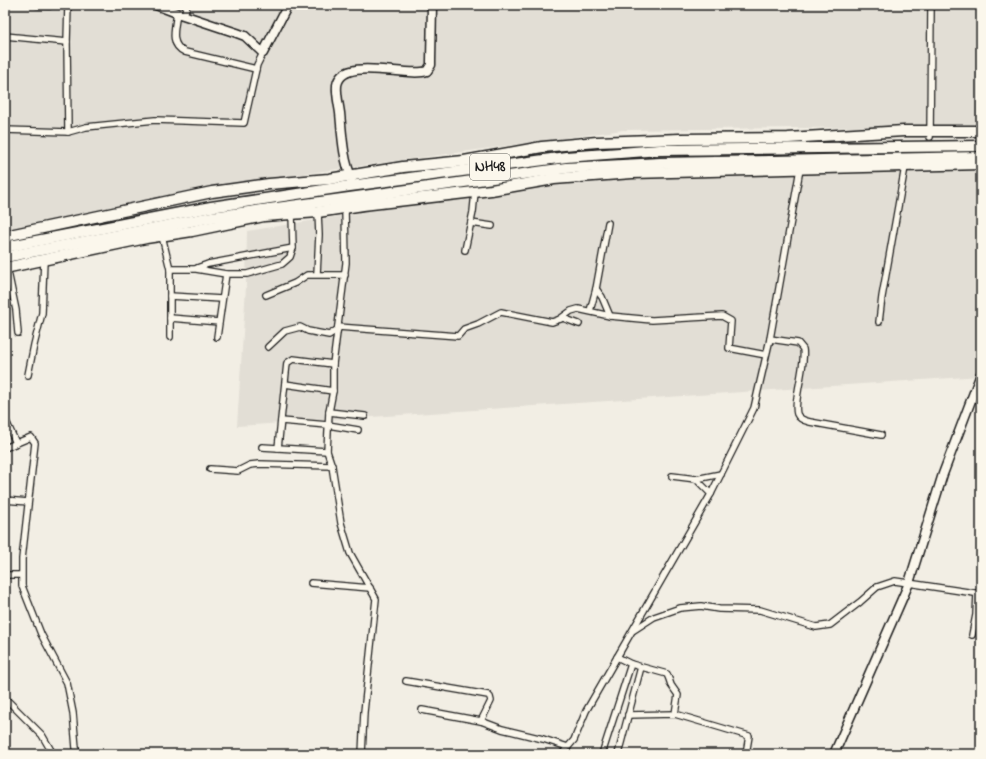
<svg xmlns="http://www.w3.org/2000/svg" width="986" height="759" font-family="'Indie Flower',sans-serif">
  <rect width="100%" height="100%" fill="#f2eee4"/>
  <filter id="ink" filterUnits="userSpaceOnUse"><feTurbulence type="fractalNoise" baseFrequency=".025" numOctaves="2"/><feDisplacementMap in="SourceGraphic" scale="8" xChannelSelector="R" yChannelSelector="G"/><feConvolveMatrix kernelMatrix="1 2 1 2 8 2 1 2 1" color-interpolation-filters="sRGB"/></filter>
  <g filter="url(#ink)">
    <g fill="#e2ded5">
      <polygon points="5,5 981,5 981,126 623,130 295,175 248,183 5,231"/>
      <polygon points="981,165 981,376 237,426 246,287 247,231 539,184 654,174 729,177"/>
    </g>
    <g fill="none" stroke-linecap="round" stroke-linejoin="round">
      <defs>
        <g id="street">
          <polyline points="38,5 49,6"/>
          <polyline points="68,5 67,42 68,132"/>
          <path d="M177,13c-2,15 -8,32 8,39l71,17"/>
          <polyline points="184,15 187,5"/>
          <polyline points="5,36 67,42"/>
          <polyline points="5,130 68,132 86,127 155,120 244,123 257,65 263,53"/>
          <polyline points="930,137 931,5"/>
          <polyline points="345,208 346,263 333,364 333,391 329,412 327,451 332,466 341,523 350,553 376,599 364,712 362,754"/>
          <polyline points="471,223 492,226"/>
          <polyline points="162,236 170,269 170,337"/>
          <polyline points="465,250 473,212 475,192"/>
          <polyline points="7,267 16,310 18,333"/>
          <polyline points="197,268 208,264 293,248"/>
          <polyline points="170,269 196,269 226,274 247,274 282,264 290,257 293,248 292,214"/>
          <polyline points="317,274 319,235 318,212"/>
          <polyline points="596,289 602,297 610,316"/>
          <polyline points="266,295 295,283 307,275 345,275"/>
          <polyline points="170,296 222,299"/>
          <polyline points="590,311 596,289 608,223"/>
          <polyline points="170,318 219,322"/>
          <polyline points="560,319 571,311 578,309 610,316 652,320 722,316 731,321 729,348 766,355"/>
          <polyline points="879,322 882,297 905,167"/>
          <polyline points="338,327 458,336 464,329 478,324 501,312 552,322 563,318 579,324"/>
          <polyline points="217,337 226,274"/>
          <path d="M770,339l28,4 5,6c3,17 -10,51 -6,65 2,5 8,7 13,8l71,13"/>
          <polyline points="268,347 285,331 300,327 308,331 329,335 338,329"/>
          <polyline points="28,375 34,345 42,313 44,260"/>
          <polyline points="285,384 333,391"/>
          <polyline points="329,412 365,416"/>
          <polyline points="5,419 16,443"/>
          <polyline points="281,421 328,425 358,430"/>
          <polyline points="262,447 327,451"/>
          <polyline points="5,448 31,437 35,443 22,559 22,586 41,634 67,683 73,713 76,748"/>
          <polyline points="278,448 287,363 293,359 333,364"/>
          <polyline points="210,469 238,471 250,465 259,464 332,466"/>
          <polyline points="672,476 696,479 721,474"/>
          <polyline points="696,479 711,494"/>
          <polyline points="5,500 28,502"/>
          <polyline points="5,575 21,575"/>
          <polyline points="311,583 370,588"/>
          <polyline points="634,630 654,617 680,608 701,606 719,609 760,610 816,627 830,625 860,602 877,587 895,581 981,594"/>
          <polyline points="972,635 976,615 977,593"/>
          <polyline points="617,657 631,664 667,674 669,679 671,685 678,695 675,714"/>
          <polyline points="406,681 488,695 490,697 491,701 481,721"/>
          <polyline points="5,698 42,735 53,754"/>
          <polyline points="422,710 481,721 502,729 543,739 568,747"/>
          <polyline points="628,715 675,714 749,736 746,754"/>
          <polyline points="562,754 574,740 586,711 711,494 754,408 770,339 800,169"/>
          <polyline points="602,754 631,664"/>
          <polyline points="618,754 641,667"/>
        </g>
        <g id="secondary">
          <polyline points="156,5 177,13 237,33 245,36 263,53 288,5"/>
          <path d="M352,178c-9,-17 -10,-45 -12,-65 -1,-8 -4,-19 -3,-28 5,-30 70,-7 90,-14l4,-6v-4l1,-56"/>
          <polyline points="834,754 909,583 943,474 981,374"/>
        </g>
        <g id="highway">
          <polyline points="5,236 212,192 269,184 329,179 403,167 464,161 542,147 597,142 680,139 788,138 904,131 981,131"/>
          <polyline points="5,247 211,207 350,186 566,157 660,150 981,146"/>
          <polyline points="5,257 212,217 566,168 660,163 981,157"/>
          <polyline points="5,268 146,238 192,231 264,216 318,212 363,205 491,190 554,179 632,173 981,164"/>
        </g>
      </defs>
      <use href="#street" stroke="#1c1c1c" stroke-width="8"/>
      <use href="#secondary" stroke="#1c1c1c" stroke-width="11"/>
      <use href="#highway" stroke="#1c1c1c" stroke-width="13"/>
      <use href="#street" stroke="#fbf7ec" stroke-width="5.5"/>
      <use href="#secondary" stroke="#fbf7ec" stroke-width="8"/>
      <use href="#highway" stroke="#fbf7ec" stroke-width="10"/>
    </g>
  </g>
  <g text-anchor="middle" dominant-baseline="central" stroke-width="3" stroke-linejoin="round" paint-order="stroke">
    <rect fill="#fbf7ec" stroke="#5f5e5a" stroke-width="1" x="470" y="154" width="40" height="26" rx="3"/>
    <g font-size="15" font-weight="bold" fill="#1c1c1c">
      <text x="490" y="167">NH48</text>
    </g>
  </g>
  <rect width="986" height="759" fill="none" stroke="#fbf7ec" stroke-width="20"/>
  <rect x="10" y="10" width="966" height="739" fill="none" stroke="#1c1c1c" stroke-width="1.5" filter="url(#ink)"/>
</svg>
